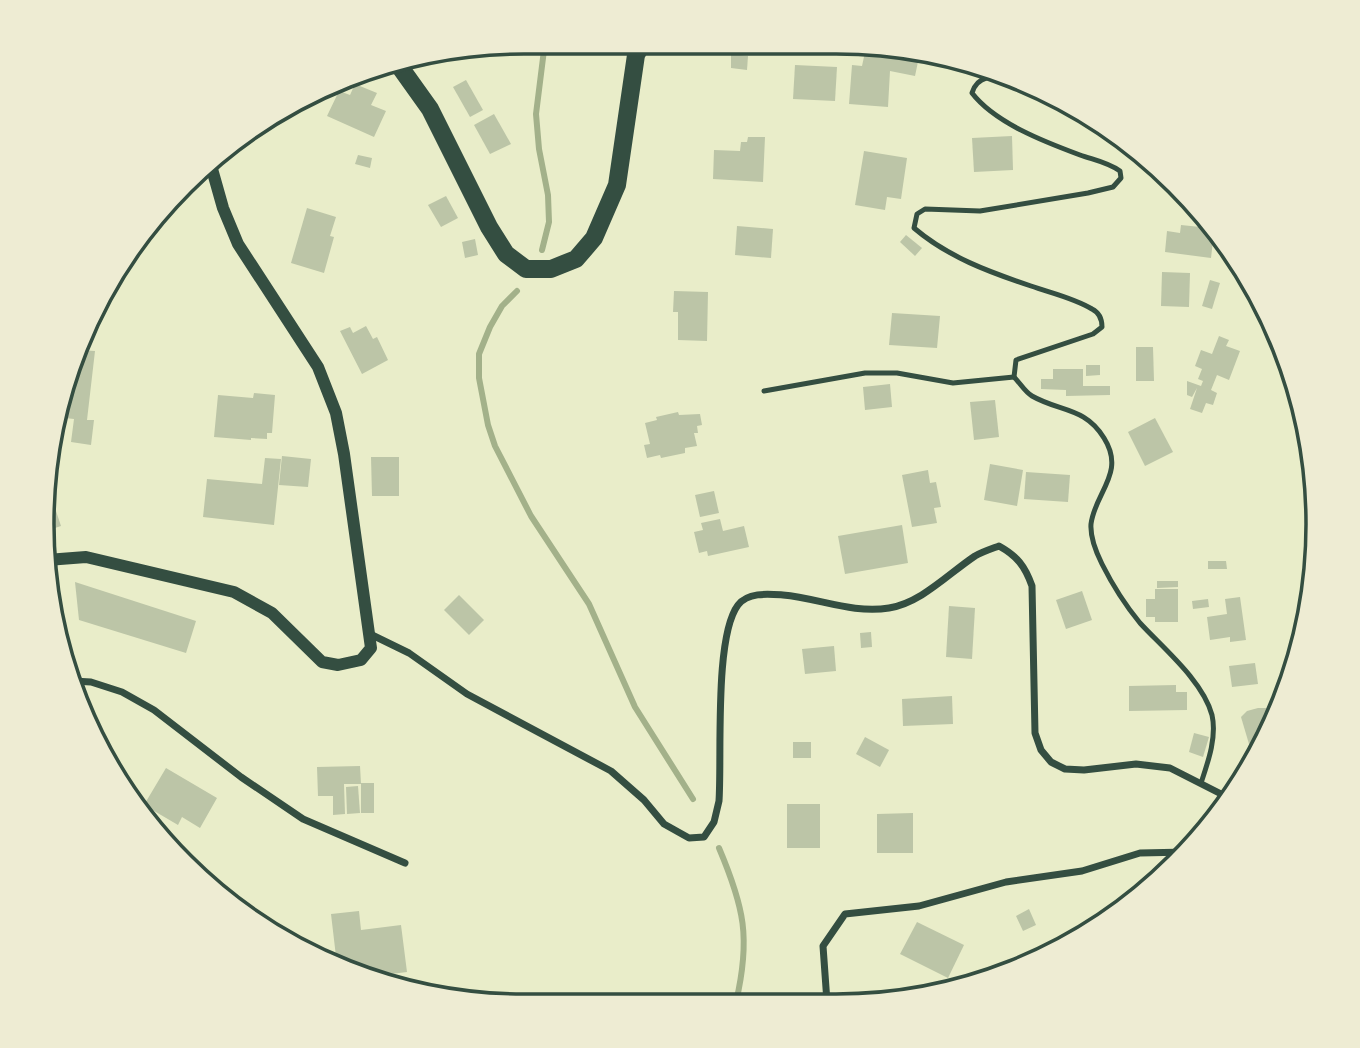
<svg xmlns="http://www.w3.org/2000/svg" width="1360" height="1048" font-family="Barlow,sans-serif">
  <rect width="100%" height="100%" fill="#e9edc9"/>
  <g fill="none" stroke-linecap="round" stroke-linejoin="round">
    <g stroke="#a3b18a" stroke-width="6">
      <polyline points="542,250 549,222 548,195 539,149 536,114 545,42"/>
      <polyline points="517,291 502,306 490,327 479,354 479,378 488,425 495,446 531,516 589,604 635,707 693,799"/>
      <path d="M719,848c25,59 32,90 17,154"/>
    </g>
  </g>
  <g fill="#bcc5a7">
    <polygon points="867,43 920,52 915,76 890,71 888,107 849,104 852,65 862,66"/>
    <polygon points="731,54 748,56 747,70 731,68"/>
    <polygon points="795,65 837,67 835,101 793,99"/>
    <polygon points="466,80 483,110 470,117 453,87"/>
    <polygon points="355,84 377,93 371,105 386,111 374,137 327,116 339,91 350,95"/>
    <polygon points="494,114 511,144 490,154 474,125"/>
    <polygon points="1012,136 1013,170 974,172 972,138"/>
    <polygon points="748,137 765,137 763,182 713,179 714,150 740,151 741,142 747,142"/>
    <polygon points="864,151 907,158 901,199 887,197 885,210 855,205"/>
    <polygon points="358,155 372,158 370,168 355,164"/>
    <polygon points="446,196 458,218 441,227 428,205"/>
    <polygon points="307,208 336,217 330,236 334,237 324,273 291,263"/>
    <polygon points="1181,225 1210,228 1214,232 1211,258 1165,252 1167,231 1180,233"/>
    <polygon points="737,226 773,229 771,258 735,255"/>
    <polygon points="906,235 922,248 915,256 900,242"/>
    <polygon points="475,239 478,255 465,258 462,242"/>
    <polygon points="1162,272 1190,273 1189,307 1161,306"/>
    <polygon points="1210,280 1220,283 1212,309 1202,306"/>
    <polygon points="674,291 708,292 707,341 678,340 678,312 673,312"/>
    <polygon points="892,313 940,316 937,348 889,345"/>
    <polygon points="366,326 373,339 377,337 388,360 362,374 340,331 350,327 353,333"/>
    <polygon points="1219,336 1229,340 1226,346 1240,351 1229,380 1217,375 1211,390 1217,393 1213,405 1206,403 1202,413 1190,409 1197,388 1192,397 1187,395 1187,381 1201,386 1203,381 1198,379 1202,369 1195,366 1201,350 1212,354"/>
    <polygon points="1136,347 1153,347 1154,381 1136,381"/>
    <polygon points="79,350 95,351 87,420 94,420 91,445 71,442 74,419 56,417 58,400 65,384 71,385 72,367"/>
    <polygon points="1086,365 1100,365 1100,375 1086,376"/>
    <polygon points="1053,369 1083,369 1083,386 1110,386 1110,395 1066,396 1066,390 1041,389 1041,379 1053,379"/>
    <polygon points="890,384 892,407 865,410 863,387"/>
    <polygon points="254,393 275,395 272,433 267,433 267,439 251,438 251,440 214,437 218,395 253,398"/>
    <polygon points="995,400 999,437 974,440 970,402"/>
    <polygon points="678,412 679,415 700,414 702,425 697,426 698,433 694,433 697,446 685,448 685,453 661,458 660,455 647,458 644,445 650,444 645,423 657,420 656,417"/>
    <polygon points="1155,418 1173,452 1145,466 1128,432"/>
    <polygon points="282,456 311,459 308,487 279,485"/>
    <polygon points="371,457 399,457 399,496 372,496"/>
    <polygon points="265,458 281,459 274,525 203,517 207,479 262,484"/>
    <polygon points="990,464 1023,470 1017,506 984,500"/>
    <polygon points="928,470 930,483 936,482 941,507 934,508 937,523 912,527 902,475"/>
    <polygon points="1026,472 1070,475 1068,502 1024,499"/>
    <polygon points="47,484 61,526 43,532 42,524"/>
    <polygon points="714,491 719,513 700,517 695,495"/>
    <polygon points="720,519 723,531 744,526 749,547 708,556 707,551 699,553 694,532 703,530 701,523"/>
    <polygon points="902,525 908,563 845,574 838,536"/>
    <polygon points="1208,561 1226,561 1227,569 1208,569"/>
    <polygon points="1157,581 1178,581 1178,587 1157,588"/>
    <polygon points="75,582 196,621 186,653 79,620"/>
    <polygon points="1155,589 1178,589 1178,622 1155,622 1155,617 1146,617 1146,599 1155,599"/>
    <polygon points="1082,591 1092,620 1066,629 1056,600"/>
    <polygon points="459,595 484,620 469,635 444,610"/>
    <polygon points="1240,597 1246,640 1230,642 1230,637 1210,640 1207,617 1227,614 1225,599"/>
    <polygon points="1208,599 1209,607 1193,609 1192,601"/>
    <polygon points="949,606 975,608 972,659 946,657"/>
    <polygon points="63,607 66,641 58,642 53,608"/>
    <polygon points="871,632 872,647 861,648 860,633"/>
    <polygon points="834,646 836,671 805,674 802,649"/>
    <polygon points="1255,663 1258,684 1232,687 1229,666"/>
    <polygon points="1176,685 1176,692 1187,692 1187,710 1129,711 1129,686"/>
    <polygon points="952,696 953,724 903,726 902,699"/>
    <polygon points="1258,708 1266,708 1272,725 1265,739 1249,744 1241,717 1247,711"/>
    <polygon points="1194,733 1209,737 1203,757 1189,752"/>
    <polygon points="865,737 889,750 880,767 856,754"/>
    <rect x="793" y="742" width="18" height="16"/>
    <polygon points="360,766 361,784 344,784 345,814 333,815 333,796 318,796 317,767"/>
    <polygon points="166,768 217,798 200,828 182,817 178,825 144,805"/>
    <rect x="361" y="783" width="13" height="30"/>
    <polygon points="358,786 360,813 347,814 346,787"/>
    <rect x="787" y="804" width="33" height="44"/>
    <polygon points="913,813 913,853 877,853 877,814"/>
    <polygon points="1029,909 1036,925 1023,931 1016,916"/>
    <polygon points="359,911 361,930 401,925 407,972 367,977 366,969 350,971 337,965 331,914"/>
    <polygon points="917,922 964,945 948,978 900,954"/>
  </g>
  <g fill="none" stroke-linecap="round" stroke-linejoin="round">
    <g stroke="#344e41" stroke-width="5">
      <path d="M1010,77c-16,-1 -33,-2 -38,16 23,30 73,49 108,62 14,5 27,7 40,16l1,7 -8,9 -25,6 -108,18 -55,-2 -8,5 -3,14c34,29 75,44 117,58 20,7 43,12 61,23 8,4 10,10 10,18l-9,7 -77,26 -2,17c6,6 11,15 18,19 28,16 53,11 72,42 22,35 -9,54 -13,86 -1,14 5,28 11,40 10,20 24,42 38,59 23,25 63,58 72,92 5,22 -4,47 -11,68"/>
      <polyline points="764,391 865,373 897,373 953,383 1014,377"/>
    </g>
    <g stroke="#344e41" stroke-width="7">
      <path d="M370,634l39,19 58,41 144,77 33,29 20,24 25,14 15,-1 10,-15 5,-21c3,-44 -5,-164 19,-196 10,-13 30,-11 45,-10 35,3 70,19 106,13 32,-5 59,-34 86,-52 7,-4 16,-7 24,-10 18,10 26,20 33,40l3,147 6,17 10,12 14,7 19,1 52,-6 34,4 61,31"/>
      <polyline points="73,681 91,682 122,692 154,710 241,777 303,819 405,863"/>
      <polyline points="827,1002 823,946 845,914 919,906 1006,882 1082,871 1140,853 1187,852"/>
    </g>
    <polyline stroke="#344e41" stroke-width="12" points="47,560 86,557 234,592 272,613 322,662 338,665 361,660 371,648 344,454 336,413 318,367 238,244 223,208 210,162"/>
    <polyline stroke="#344e41" stroke-width="18" points="395,60 430,109 489,227 506,254 526,269 551,269 576,259 594,238 617,185 636,55 643,42"/>
  </g>
  <path d="M0 0H1360V1048H0ZM524 54H836A470 470 0 0 1 1306 524V524A470 470 0 0 1 836 994H524A470 470 0 0 1 54 524V524A470 470 0 0 1 524 54Z" fill="#eeecd3" fill-rule="evenodd"/>
  <path fill="none" stroke="#344e41" stroke-width="3.5" d="M524 54H836A470 470 0 0 1 1306 524V524A470 470 0 0 1 836 994H524A470 470 0 0 1 54 524V524A470 470 0 0 1 524 54Z"/>
</svg>
